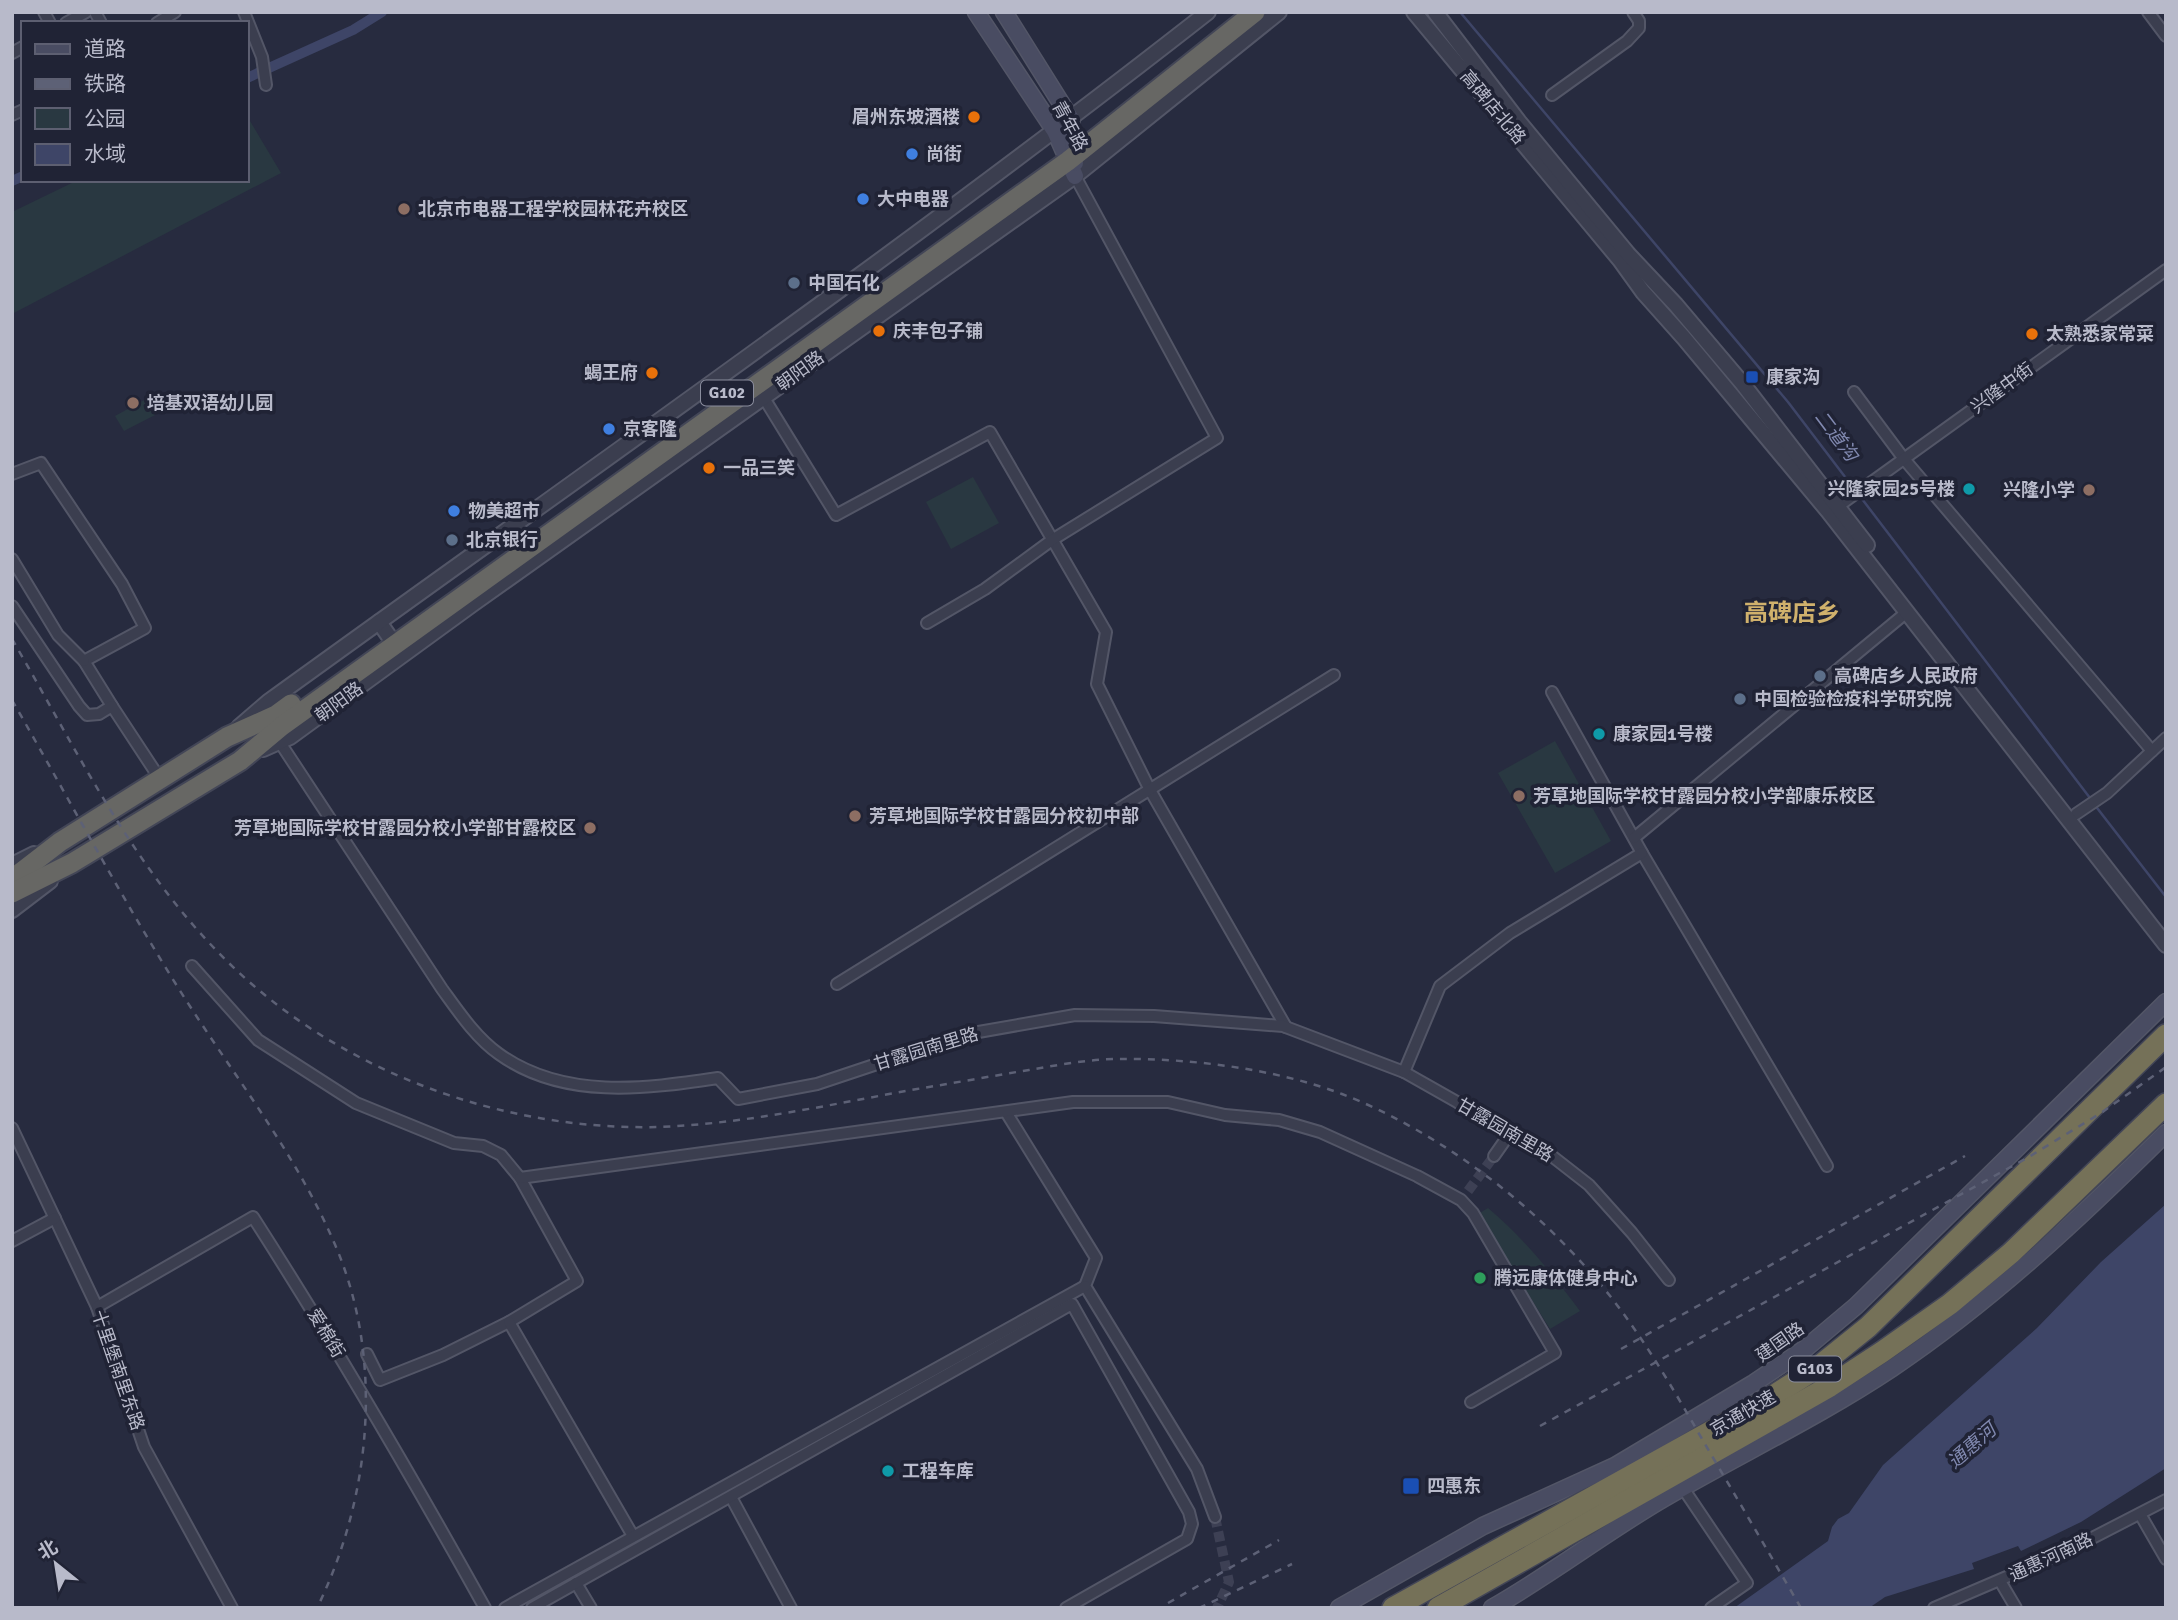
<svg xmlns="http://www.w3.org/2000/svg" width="2178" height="1620" font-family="Signika,'Noto Sans SC',sans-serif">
  <rect width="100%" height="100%" fill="#272b3f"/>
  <g fill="#293841">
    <polygon points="247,116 281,173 12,314 12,212 78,180 247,180"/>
    <polygon points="146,399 155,415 124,431 115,416"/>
    <polygon points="973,477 999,523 951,549 926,502"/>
    <polygon points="1555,741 1611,841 1555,873 1498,773"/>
    <path d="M1488,1208c36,30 64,66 92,103l-30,18 -72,-115z"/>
  </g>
  <polygon fill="#3e4567" points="2166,1204 2166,1468 2081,1522 2021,1551 2018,1546 1972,1563 1974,1569 1885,1597 1869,1608 1734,1608 1828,1541 1832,1527 1838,1519 1849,1513 1883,1465 2037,1328 2101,1262"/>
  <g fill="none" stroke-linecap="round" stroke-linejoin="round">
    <g stroke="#3e4567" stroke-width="2.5">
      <polyline points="1460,12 1788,402 1855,490"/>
      <polyline points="1859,495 2090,798"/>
      <polyline points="2094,804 2166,897"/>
    </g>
    <g stroke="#3e4567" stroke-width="10">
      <polyline points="247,78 353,30 382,12"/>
      <polyline points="12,181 23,176"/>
    </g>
    <g stroke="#3d4054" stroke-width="10" stroke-dasharray="10 5" stroke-linecap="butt">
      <polyline points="1468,1191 1494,1156"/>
      <polyline points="1215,1517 1229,1582 1217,1608"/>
    </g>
    <defs>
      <g id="minor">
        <polyline points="44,12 50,23"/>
        <polyline points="95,12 101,23"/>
        <polyline points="244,12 262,57 266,85"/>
        <polyline points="2148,12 2166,36"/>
        <polyline points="66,23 86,12"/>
        <polyline points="157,23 175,12"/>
        <polyline points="12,53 23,47"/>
        <polyline points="1552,95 1627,41 1639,28 1639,21 1633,12"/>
        <polyline points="12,115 23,110"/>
        <polyline points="1854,392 1904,459 2152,751"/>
        <polyline points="764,398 836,515 990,432 1106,632 1097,684 1150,790 1286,1027"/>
        <polyline points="12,474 41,463 122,584 145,628 84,661 112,706"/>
        <polyline points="1837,507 2166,270"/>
        <polyline points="12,559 58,635 84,661"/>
        <polyline points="12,606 79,706 87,715 99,714 112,706 160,779"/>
        <polyline points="927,623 985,589 1052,540 1217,438 1075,176"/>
        <polyline points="1552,692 1642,853 1827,1166"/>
        <path d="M279,741l163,248c16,22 34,49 57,65 64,46 146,35 219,24l20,21 79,-15 150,-50 108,-19 79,1 129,10 121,46 53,30 51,34 31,10 50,39 43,48 37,47"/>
        <polyline points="2076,814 2107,793 2166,738"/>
        <polyline points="1634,838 1907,612"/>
        <polyline points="192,966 258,1040 356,1103 454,1143 483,1146 501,1155 520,1178 577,1281 509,1322 443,1355 380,1380 367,1354"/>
        <polyline points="837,984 1334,675"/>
        <polyline points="1404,1072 1440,986 1510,933 1642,853"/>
        <polyline points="1006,1112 1096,1258 1085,1286 1197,1469 1215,1517"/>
        <polyline points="12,1128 97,1307 144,1447 232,1608"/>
        <polyline points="1494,1156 1508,1136"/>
        <polyline points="520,1178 1073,1102 1168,1102 1225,1115 1279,1120 1320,1132 1417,1176 1461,1200 1473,1213 1555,1353 1471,1402"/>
        <polyline points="12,1241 55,1218"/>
        <path d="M97,1307l156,-90c82,128 158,258 232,391"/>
        <polyline points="509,1322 633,1536"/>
        <polyline points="1683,1488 1747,1583 1711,1608"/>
        <polyline points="731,1497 791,1608"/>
        <polyline points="2140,1514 2166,1559"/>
        <polyline points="2000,1581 2016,1608"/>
        <polyline points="576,1583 591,1608"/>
        <polyline points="505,1608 1085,1286"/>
        <polyline points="532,1608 1072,1304 1189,1512 1192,1524 1187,1539 1066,1608"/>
        <polyline points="1934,1608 2067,1551 2166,1500"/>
      </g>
      <g id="tertiary">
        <polyline points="1414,12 1620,260 1643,292 1684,338 1828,511 2166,945"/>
        <polyline points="1435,12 1519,122 1628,254 1676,305 1742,383 1867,545"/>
        <polyline points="379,622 400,652"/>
        <path d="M239,727l29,-25c315,-228 634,-450 940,-690"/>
        <polyline points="263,749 290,737 474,603 1075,176 1279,12"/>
        <polyline points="12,865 34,854"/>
        <polyline points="12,910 50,881"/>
      </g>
      <g id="secondary">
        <polyline points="976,12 1055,131 1075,176"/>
        <polyline points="1004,12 1071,119 1075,163"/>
        <polyline points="1339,1608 1483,1526 1615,1466 1754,1383 1806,1348 1856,1306 2166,1002"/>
        <path d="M1492,1608c60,-34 115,-77 174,-111 76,-44 154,-81 226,-129 101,-68 188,-150 274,-235"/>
      </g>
      <g id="trunk">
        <polyline points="12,879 60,842 227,737 276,715 291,704"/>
        <polyline points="12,893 72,863 240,761 282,726 1068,161 1255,12"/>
      </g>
      <g id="motorway">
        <polyline points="1393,1608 1762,1403 1817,1368 1868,1327 2166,1035"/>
        <polyline points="1438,1608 1772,1419 1830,1386 1882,1352 1950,1304 2011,1253 2166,1104"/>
      </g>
    </defs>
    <use href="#minor" stroke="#535667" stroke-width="14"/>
    <use href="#tertiary" stroke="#535667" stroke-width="18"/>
    <use href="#secondary" stroke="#535667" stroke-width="19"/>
    <use href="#trunk" stroke="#434657" stroke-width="23"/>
    <use href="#motorway" stroke="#434657" stroke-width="24"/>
    <use href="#minor" stroke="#3b3e4f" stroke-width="10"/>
    <use href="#tertiary" stroke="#3b3e4f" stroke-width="14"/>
    <use href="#secondary" stroke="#494c62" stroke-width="16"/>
    <use href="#trunk" stroke="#676764" stroke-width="19"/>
    <use href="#motorway" stroke="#757158" stroke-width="21"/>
    <g stroke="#5d6176" stroke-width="2.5" stroke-dasharray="7 7" stroke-linecap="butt">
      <path d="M12,639c62,106 118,223 205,312 112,117 280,180 441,176 87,-3 174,-23 259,-38 37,-6 75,-13 112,-19 29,-5 60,-11 90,-11 71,-1 157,10 223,35 47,18 99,48 139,78 43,31 82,68 116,108 44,52 78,112 112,171 31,52 61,104 92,157"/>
      <path d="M12,700c57,99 111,201 172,297 51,80 111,156 149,243 52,116 39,256 -16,368"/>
      <polyline points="1621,1349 1965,1156"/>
      <polyline points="1540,1426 2027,1158 2101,1113 2166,1067"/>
      <polyline points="1168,1603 1279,1540"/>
      <polyline points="1199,1608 1292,1564"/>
    </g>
  </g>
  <g fill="#e8710a" stroke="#202335" stroke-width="2.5">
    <circle cx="974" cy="117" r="7"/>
    <circle cx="879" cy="331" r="7"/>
    <circle cx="2032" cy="334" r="7"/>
    <circle cx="652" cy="373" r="7"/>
    <circle cx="709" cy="468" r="7"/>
  </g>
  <g fill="#3f7fe0" stroke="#202335" stroke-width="2.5">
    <circle cx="912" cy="154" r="7"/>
    <circle cx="863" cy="199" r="7"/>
    <circle cx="609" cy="429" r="7"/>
    <circle cx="454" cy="511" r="7"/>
  </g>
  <g fill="#8d6e63" stroke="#202335" stroke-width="2.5">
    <circle cx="404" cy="209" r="7"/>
    <circle cx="133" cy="403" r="7"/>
    <circle cx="2089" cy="490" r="7"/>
    <circle cx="1519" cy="796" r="7"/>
    <circle cx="855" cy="816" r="7"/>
    <circle cx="590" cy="828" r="7"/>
  </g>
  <g fill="#5c6f8a" stroke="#202335" stroke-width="2.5">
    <circle cx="794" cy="283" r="7"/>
    <circle cx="452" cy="540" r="7"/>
    <circle cx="1820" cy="676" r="7"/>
    <circle cx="1740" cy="699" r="7"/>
  </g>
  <g fill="#1a4fb4" stroke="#202335" stroke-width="2.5">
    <rect x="1745" y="370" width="14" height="14" rx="3.5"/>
    <rect x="1402" y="1477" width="18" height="18" rx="3.5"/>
  </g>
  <g fill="#0f9aa8" stroke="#202335" stroke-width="2.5">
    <circle cx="1969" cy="489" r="7"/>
    <circle cx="1599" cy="734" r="7"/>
    <circle cx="888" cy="1471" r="7"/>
  </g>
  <circle fill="#2e9e5b" stroke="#202335" stroke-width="2.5" cx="1480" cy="1278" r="7"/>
  <g text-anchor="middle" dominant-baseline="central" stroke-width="7" stroke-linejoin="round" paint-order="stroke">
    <g fill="#202335" stroke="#8a8d9d" stroke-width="2">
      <rect x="701" y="380.5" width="52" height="25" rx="5"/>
      <rect x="1789" y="1356.5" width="52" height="25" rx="5"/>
    </g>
    <g font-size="16" font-weight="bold" fill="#b8baca">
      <text x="727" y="393">G102</text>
      <text x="1815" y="1369">G103</text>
    </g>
    <g font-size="18" fill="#b8baca" stroke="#202335">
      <text transform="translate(1493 107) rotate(50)">高碑店北路</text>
      <text transform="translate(1070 126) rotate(61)">青年路</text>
      <text transform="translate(800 371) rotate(-36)">朝阳路</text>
      <text transform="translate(2002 388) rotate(-36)">兴隆中街</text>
      <text transform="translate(339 702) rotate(-36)">朝阳路</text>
      <text transform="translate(926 1049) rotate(-17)">甘露园南里路</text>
      <text transform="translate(1505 1130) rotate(30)">甘露园南里路</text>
      <text transform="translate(326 1333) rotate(59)">爱棉街</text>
      <text transform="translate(1780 1342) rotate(-35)">建国路</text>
      <text transform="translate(118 1370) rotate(71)">十里堡南里东路</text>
      <text transform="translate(1743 1413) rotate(-30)">京通快速</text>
      <text transform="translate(2051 1557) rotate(-25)">通惠河南路</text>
    </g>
    <g font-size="18" font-weight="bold" fill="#b8baca" stroke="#202335" text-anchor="start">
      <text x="960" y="117" text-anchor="end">眉州东坡酒楼</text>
      <text x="926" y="154">尚街</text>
      <text x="877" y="199">大中电器</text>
      <text x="418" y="209">北京市电器工程学校园林花卉校区</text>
      <text x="808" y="283">中国石化</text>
      <text x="893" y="331">庆丰包子铺</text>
      <text x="2046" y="334">太熟悉家常菜</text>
      <text x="638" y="373" text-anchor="end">蝎王府</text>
      <text x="1766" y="377">康家沟</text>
      <text x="147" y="403">培基双语幼儿园</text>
      <text x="623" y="429">京客隆</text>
      <text x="723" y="468">一品三笑</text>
      <text x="1955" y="489" text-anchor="end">兴隆家园25号楼</text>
      <text x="2075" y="490" text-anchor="end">兴隆小学</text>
      <text x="468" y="511">物美超市</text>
      <text x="466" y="540">北京银行</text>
      <text x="1834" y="676">高碑店乡人民政府</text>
      <text x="1754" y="699">中国检验检疫科学研究院</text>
      <text x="1613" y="734">康家园1号楼</text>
      <text x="1533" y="796">芳草地国际学校甘露园分校小学部康乐校区</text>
      <text x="869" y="816">芳草地国际学校甘露园分校初中部</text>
      <text x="576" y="828" text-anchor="end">芳草地国际学校甘露园分校小学部甘露校区</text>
      <text x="1494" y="1278">腾远康体健身中心</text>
      <text x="902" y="1471">工程车库</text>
      <text x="1427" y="1486">四惠东</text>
    </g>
    <g font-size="19" font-style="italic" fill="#8189b0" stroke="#202335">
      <text transform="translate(1836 436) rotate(53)">二道沟</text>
      <text transform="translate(1972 1446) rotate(-41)">通惠河</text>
    </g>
    <g font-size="24" font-weight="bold" fill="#d0b16c" stroke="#202335">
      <text x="1792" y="613">高碑店乡</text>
    </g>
  </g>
  <rect width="2178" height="1620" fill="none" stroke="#b8baca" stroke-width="28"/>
  <rect x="21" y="21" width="228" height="161" fill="#202335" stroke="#5d5f71" stroke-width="2"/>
  <rect x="35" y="44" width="35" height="10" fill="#494c62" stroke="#5d5f71" stroke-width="2"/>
  <text x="84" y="56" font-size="21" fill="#b8baca">道路</text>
  <rect x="35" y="79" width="35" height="10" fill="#5d6176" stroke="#5d5f71" stroke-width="2"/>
  <text x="84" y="91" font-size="21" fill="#b8baca">铁路</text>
  <rect x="35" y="108" width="35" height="21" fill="#293841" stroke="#5d5f71" stroke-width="2"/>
  <text x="84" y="126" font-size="21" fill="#b8baca">公园</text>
  <rect x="35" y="144" width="35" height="21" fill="#3e4567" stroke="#5d5f71" stroke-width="2"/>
  <text x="84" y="161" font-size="21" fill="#b8baca">水域</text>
  <g transform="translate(56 1564) rotate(330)" stroke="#202335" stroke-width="5" paint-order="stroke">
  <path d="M0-5L12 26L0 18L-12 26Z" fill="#b8baca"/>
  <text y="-10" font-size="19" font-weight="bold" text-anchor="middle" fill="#b8baca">北</text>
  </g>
</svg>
